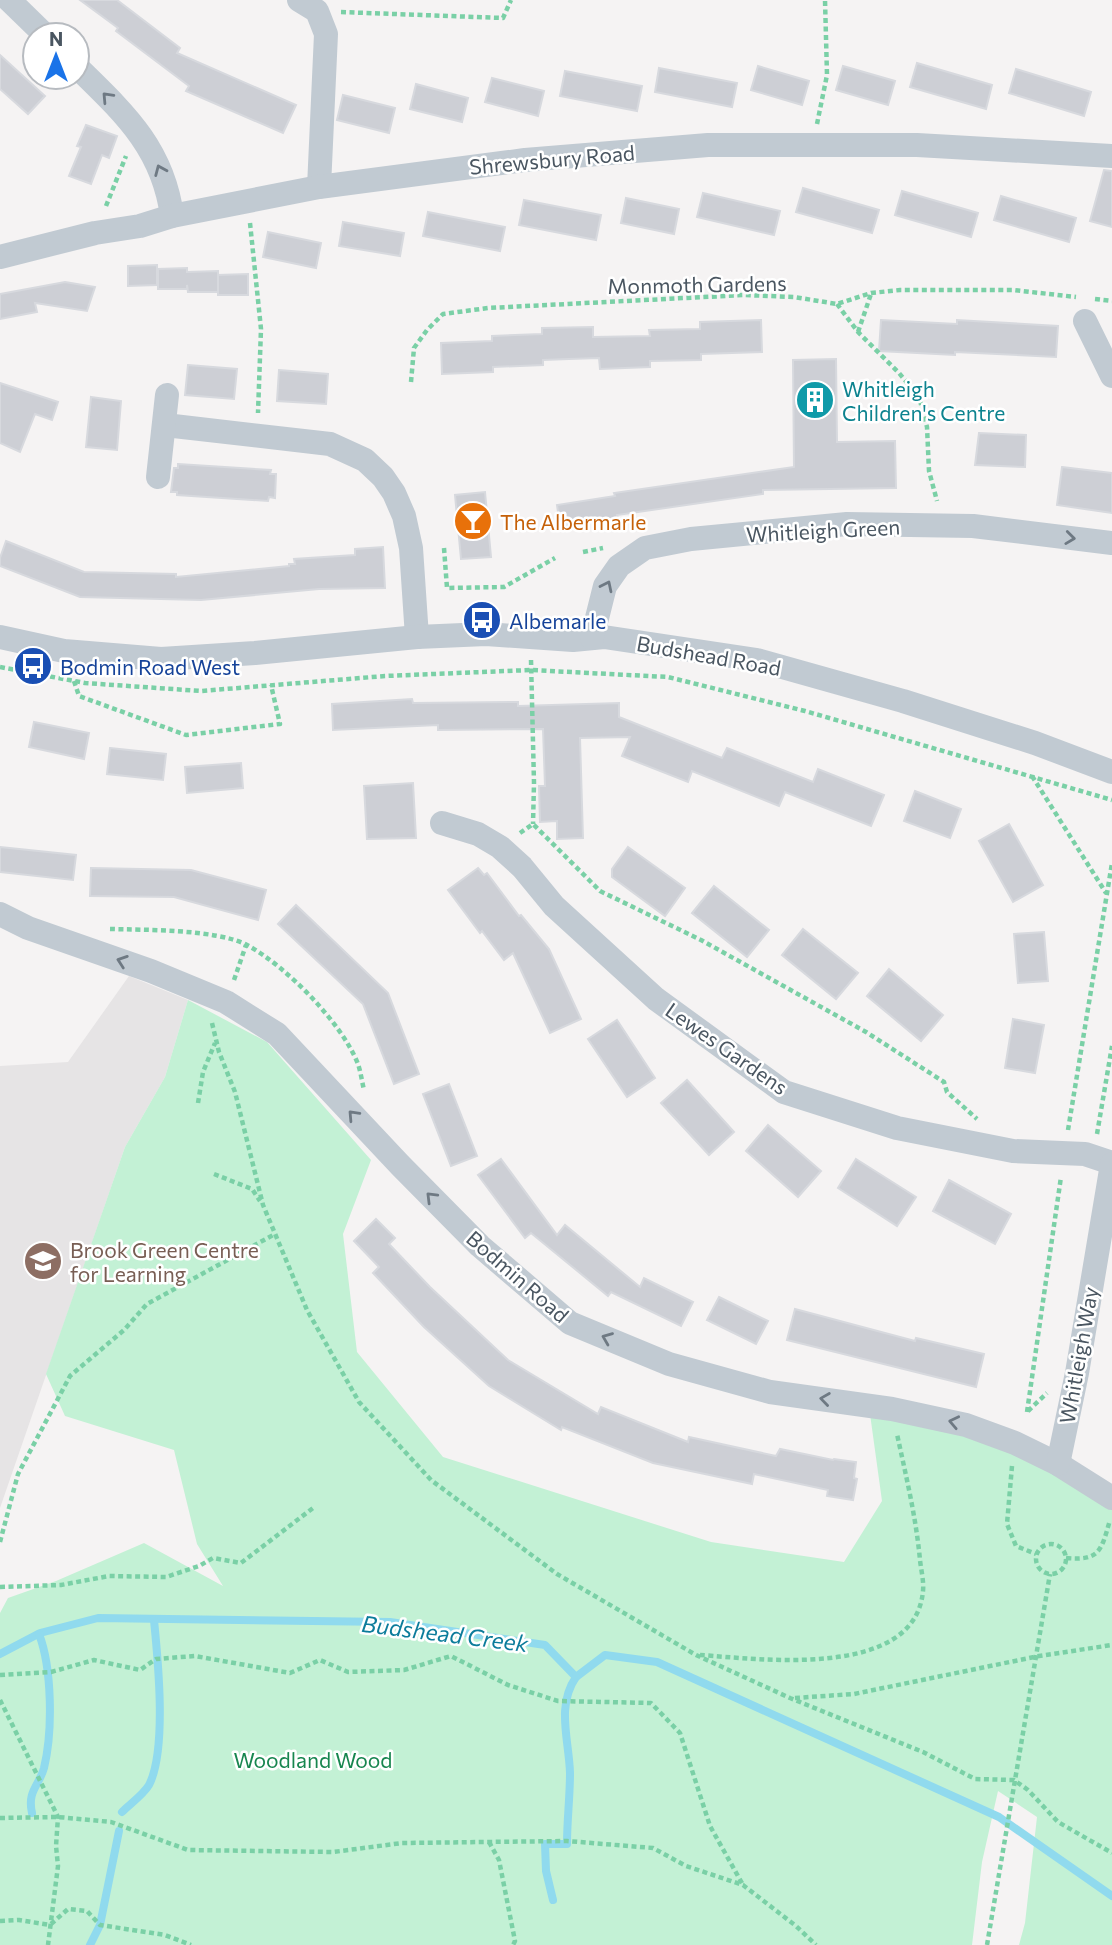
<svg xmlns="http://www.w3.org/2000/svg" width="1112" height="1945" font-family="Commissioner,sans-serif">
  <rect width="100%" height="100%" fill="#f5f3f3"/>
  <polygon fill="#e6e4e5" points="129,976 188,1000 165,1077 125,1147 0,1508 0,1066 68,1062"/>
  <polygon fill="#c3f1d5" points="188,1000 267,1042 371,1160 343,1234 357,1352 443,1457 711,1542 844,1562 882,1501 870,1414 994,1435 1112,1507 1112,1945 1019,1945 1025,1923 1037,1817 998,1791 982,1862 972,1945 0,1945 0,1613 8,1598 56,1581 144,1543 223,1586 197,1544 174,1450 65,1416 46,1374 125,1147 165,1077"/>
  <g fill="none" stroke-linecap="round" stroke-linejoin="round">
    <g stroke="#90daee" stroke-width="8">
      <polyline points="0,1654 40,1633 98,1618 390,1622 545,1645 576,1677 605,1655 657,1662 999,1817 1112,1896"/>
      <path d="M122,1812c8,-8 21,-17 27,-27 18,-35 9,-125 5,-165"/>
      <path d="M32,1813c-5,-22 7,-27 12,-45 9,-37 8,-100 -5,-134"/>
      <path d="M553,1900l-7,-29 -1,-27h22c0,-24 3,-47 3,-71 -1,-33 -14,-67 6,-96"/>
      <polyline points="90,1945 100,1925 119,1831"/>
    </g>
  </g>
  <g fill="#cdcfd5" stroke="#d7d9de" stroke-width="2">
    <polygon points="80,0 117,0 180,48 177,53 296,105 283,133 186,91 189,86 116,31 118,28"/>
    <polygon points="0,55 45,96 28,114 0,89"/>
    <polygon points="917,63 992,85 986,109 910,87"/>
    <polygon points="758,66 809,81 802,105 751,90"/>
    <polygon points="843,66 895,81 888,105 836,90"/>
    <polygon points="659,68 737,83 732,107 655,92"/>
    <polygon points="1016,69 1091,92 1084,116 1009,93"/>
    <polygon points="565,71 642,86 637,111 560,96"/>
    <polygon points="492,78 544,91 538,116 485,102"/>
    <polygon points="416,84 468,98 462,122 410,109"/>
    <polygon points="343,95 395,108 389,133 337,120"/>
    <polygon points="86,125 117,136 109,158 102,155 91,184 69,176 81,147 77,146"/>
    <polygon points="1104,170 1112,171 1112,227 1090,221"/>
    <polygon points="803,188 879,210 872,233 796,212"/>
    <polygon points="902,191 978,213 971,237 895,215"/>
    <polygon points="703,193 780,211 774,235 697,217"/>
    <polygon points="1001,196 1076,218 1069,242 994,220"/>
    <polygon points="626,198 679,209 674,234 621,223"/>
    <polygon points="524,200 601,215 596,240 519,225"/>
    <polygon points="428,212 505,227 500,251 423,236"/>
    <polygon points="343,222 404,233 400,256 339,246"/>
    <polygon points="268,232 321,243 316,268 263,257"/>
    <polygon points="157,265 157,285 128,286 128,266"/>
    <polygon points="187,268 187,272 218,271 218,292 188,292 187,285 187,289 158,289 158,269"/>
    <polygon points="248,274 248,295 218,295 218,275"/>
    <polygon points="65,282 95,287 87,311 35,303 37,312 0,319 0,294"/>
    <polygon points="761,320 762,352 701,354 701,360 650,361 650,367 600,369 599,358 569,359 543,360 543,365 493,367 493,372 442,374 441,343 492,341 492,336 542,334 542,328 593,327 593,337 650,336 649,330 700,329 700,322"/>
    <polygon points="881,320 957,324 957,320 1058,326 1056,357 955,352 955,355 879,351"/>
    <polygon points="836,359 837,442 895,441 896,488 763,490 763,494 617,515 618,518 560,526 557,505 615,496 614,493 794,467 793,360"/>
    <polygon points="188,365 237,369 234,399 185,395"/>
    <polygon points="279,370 328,374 326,404 277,401"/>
    <polygon points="0,383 58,402 52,420 35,414 20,452 0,443"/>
    <polygon points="91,397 121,401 117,450 86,447"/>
    <polygon points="979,433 1026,435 1025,467 975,465"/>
    <polygon points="178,464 271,470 270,474 276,474 275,498 269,497 268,501 177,495 177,492 171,492 174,468 178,468"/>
    <polygon points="1062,467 1112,473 1112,513 1057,505"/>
    <polygon points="485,492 491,557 461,559 455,495"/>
    <polygon points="6,541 84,572 176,574 176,577 289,566 289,564 295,564 294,559 355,555 355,549 383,547 385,588 319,589 201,600 80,597 0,566 0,558"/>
    <polygon points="412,699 413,703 518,702 518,706 619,703 619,717 722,758 727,748 813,782 818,769 884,795 871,826 785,792 779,806 692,771 688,782 622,756 630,737 580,738 583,838 557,839 557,821 540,822 539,786 545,786 543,729 438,730 438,725 333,730 332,704"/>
    <polygon points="34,722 89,733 84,759 29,747"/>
    <polygon points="110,748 166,754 163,780 107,774"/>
    <polygon points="241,763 243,788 187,793 185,767"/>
    <polygon points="413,783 416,838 367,839 364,786"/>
    <polygon points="915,791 961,809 950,838 904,821"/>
    <polygon points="1009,824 1043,885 1013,902 979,841"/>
    <polygon points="0,847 76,855 73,880 0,872"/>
    <polygon points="628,847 685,888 665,916 612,877 612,869"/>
    <polygon points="91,868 191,870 266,890 258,920 174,897 90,896"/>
    <polygon points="478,868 484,875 487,873 519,916 521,915 549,949 581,1019 550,1033 513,953 504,960 482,931 480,933 448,890"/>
    <polygon points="714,886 769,930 747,957 692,913"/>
    <polygon points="296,905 388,993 419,1074 394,1084 363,1004 278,924"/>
    <polygon points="803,929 858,973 836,999 782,955"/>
    <polygon points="1044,932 1048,981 1018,983 1014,934"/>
    <polygon points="889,969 943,1015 921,1041 867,996"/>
    <polygon points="1013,1019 1044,1025 1035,1073 1005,1068"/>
    <polygon points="617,1020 655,1078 627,1097 588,1039"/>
    <polygon points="687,1080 734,1132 709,1155 661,1103"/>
    <polygon points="449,1084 477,1156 451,1166 423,1094"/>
    <polygon points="768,1125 821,1171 798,1197 746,1151"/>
    <polygon points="501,1159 557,1235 565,1225 640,1287 644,1278 693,1302 681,1326 611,1292 608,1296 531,1233 525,1238 478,1175"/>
    <polygon points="856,1159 916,1197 897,1226 838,1188"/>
    <polygon points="949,1180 1011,1214 995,1244 933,1211"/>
    <polygon points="376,1219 395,1238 389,1244 430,1287 508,1360 598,1414 601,1407 688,1442 689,1437 776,1456 780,1449 833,1460 834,1459 856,1462 854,1478 857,1479 853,1500 827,1496 828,1490 754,1474 752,1484 653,1463 562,1427 561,1430 489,1386 424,1327 373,1273 379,1267 354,1241"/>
    <polygon points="719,1297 768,1321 756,1344 707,1320"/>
    <polygon points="795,1309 915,1341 916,1338 984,1354 976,1387 787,1340"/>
  </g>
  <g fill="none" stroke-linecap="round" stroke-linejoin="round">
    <g stroke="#7ad0a6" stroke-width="4.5" stroke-dasharray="5 3.5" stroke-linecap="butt">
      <polyline points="341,12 503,18 511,0"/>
      <polyline points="817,124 827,75 825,0"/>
      <polyline points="106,206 126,156"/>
      <polyline points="250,223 261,329 258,413"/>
      <polyline points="1095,299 1112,301"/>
      <polyline points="837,304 858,332 899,373 919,397 927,427 929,471 937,501"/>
      <polyline points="858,332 871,294"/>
      <polyline points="411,382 414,348 427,330 443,314 488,308 744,295 794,297 837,304 871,293 900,290 1013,290 1076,297"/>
      <polyline points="444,548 447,588 504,587 555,558"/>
      <polyline points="583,552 603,548"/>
      <polyline points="531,660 534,783 533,824"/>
      <polyline points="0,667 85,683 201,691 385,676 531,670 668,677 805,711 1112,800"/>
      <polyline points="74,681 79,696 186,735 280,724 271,685"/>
      <polyline points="1032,776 1106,893"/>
      <polyline points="520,833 533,824 600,891 701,940 866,1032 944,1082 947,1092 977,1119"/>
      <path d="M110,929c35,1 106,0 137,16 39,21 95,78 111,119 3,9 4,18 6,26"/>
      <polyline points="234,980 246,945"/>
      <polyline points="212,1023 219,1052 235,1092 263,1205 307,1310 359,1402 431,1480 557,1574 696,1655 790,1698 923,1752 975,1779 1014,1780 1028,1790 1058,1822 1112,1853"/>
      <polyline points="198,1103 203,1072 215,1043"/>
      <polyline points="1068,1130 1112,863"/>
      <polyline points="1097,1134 1112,1046"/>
      <polyline points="214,1174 252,1189 260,1201"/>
      <polyline points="1028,1411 1047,1393"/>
      <polyline points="1027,1412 1061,1177"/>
      <polyline points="1012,1466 1007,1524 1016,1546 1036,1554"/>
      <polyline points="0,1542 18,1474 70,1376 124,1330 147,1304 275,1234"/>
      <circle cx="1051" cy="1559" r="15"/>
      <path d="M1066,1558c34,3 35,-7 44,-38"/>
      <polyline points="0,1587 61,1585 109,1576 166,1577 199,1566 213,1558 241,1563 313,1508"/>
      <path d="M700,1655c60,4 215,25 223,-64 1,-10 -2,-21 -3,-31 -4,-43 -14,-84 -23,-126"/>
      <polyline points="0,1675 51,1672 94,1660 140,1670 156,1659 195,1656 290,1673 320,1660 348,1672 404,1670 451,1656 508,1685 558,1701 651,1703 680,1733 710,1826 743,1885"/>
      <polyline points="795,1698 854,1694 1039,1656 1112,1645"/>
      <polyline points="0,1700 58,1817 56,1846 58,1866 48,1945"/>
      <polyline points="0,1818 58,1817 111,1822 188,1850 333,1852 402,1843 567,1841 653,1848 686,1866 743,1885 796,1926 816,1945"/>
      <polyline points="489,1842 499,1860 515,1941 513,1945"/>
      <polyline points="0,1921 19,1920 50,1925"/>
      <polyline points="51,1924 68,1909 87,1911 100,1925 165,1935 191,1945"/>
    </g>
    <g stroke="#c1cad2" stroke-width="24">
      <polyline points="9,0 45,35"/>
      <polyline points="299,0 317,11 326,34 319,187"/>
      <path d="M77,67c47,46 86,81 95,149"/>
      <polyline points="0,257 95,233 140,226 172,216 319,187 525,160 708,145 917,145 1112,156"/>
      <polyline points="1085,321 1112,376"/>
      <polyline points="165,425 330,444 365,460 383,477 394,493 404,516 411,548 417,637"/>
      <polyline points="158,477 167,395"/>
      <polyline points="0,637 64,651 161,659 255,653 417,637 486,634 573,640 604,637 757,660 903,701 1035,743 1112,772"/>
      <polyline points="592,638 605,586 619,566 645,548 691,539 847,524 973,526 1112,543"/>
      <polyline points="442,823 478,834 500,847 522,867 554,906 656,999 784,1092 897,1128 1013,1151 1085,1154 1112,1163"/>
      <polyline points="0,914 28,928 151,971 226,1002 277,1034 400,1165 480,1246 570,1323 669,1364 770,1392 892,1409 966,1425 1015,1443 1058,1464 1112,1498"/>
      <polyline points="1058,1464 1077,1373 1112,1164"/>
    </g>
    <polyline stroke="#7ad0a6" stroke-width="4.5" stroke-dasharray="5 3.5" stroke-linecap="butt" points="987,1945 1050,1574"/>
  </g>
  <defs><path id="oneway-chevron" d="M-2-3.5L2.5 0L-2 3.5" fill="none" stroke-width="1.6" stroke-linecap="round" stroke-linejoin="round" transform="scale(1.75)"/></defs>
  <g stroke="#6e7983">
    <use href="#oneway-chevron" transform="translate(107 97) rotate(-133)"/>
    <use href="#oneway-chevron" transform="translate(160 170) rotate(-113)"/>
    <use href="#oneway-chevron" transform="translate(1070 538) rotate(7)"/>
    <use href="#oneway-chevron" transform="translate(607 586) rotate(-64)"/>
    <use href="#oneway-chevron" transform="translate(122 961) rotate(-161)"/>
    <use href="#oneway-chevron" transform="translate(353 1115) rotate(-133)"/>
    <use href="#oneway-chevron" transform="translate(431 1197) rotate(-135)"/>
    <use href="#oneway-chevron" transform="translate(607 1338) rotate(-158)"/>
    <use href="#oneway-chevron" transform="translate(825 1399) rotate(-172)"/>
    <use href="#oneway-chevron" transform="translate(954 1422) rotate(-168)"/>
  </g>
  <defs>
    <symbol id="building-disc" viewBox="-11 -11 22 22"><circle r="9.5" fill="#0f9aa8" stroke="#fff"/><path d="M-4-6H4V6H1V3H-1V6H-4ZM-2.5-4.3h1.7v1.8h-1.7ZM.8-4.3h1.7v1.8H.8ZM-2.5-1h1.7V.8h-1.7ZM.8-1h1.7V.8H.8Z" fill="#fff"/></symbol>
    <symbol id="bar-disc" viewBox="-11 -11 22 22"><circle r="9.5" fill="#e8710a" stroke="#fff"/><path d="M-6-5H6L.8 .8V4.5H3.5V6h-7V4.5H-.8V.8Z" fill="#fff"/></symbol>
    <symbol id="bus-disc" viewBox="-11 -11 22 22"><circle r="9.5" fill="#1a4fb4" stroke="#fff"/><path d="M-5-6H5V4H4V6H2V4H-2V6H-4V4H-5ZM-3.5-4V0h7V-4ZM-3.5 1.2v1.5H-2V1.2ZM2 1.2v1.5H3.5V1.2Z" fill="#fff"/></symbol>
    <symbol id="school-disc" viewBox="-11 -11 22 22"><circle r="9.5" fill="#8d6e63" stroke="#fff"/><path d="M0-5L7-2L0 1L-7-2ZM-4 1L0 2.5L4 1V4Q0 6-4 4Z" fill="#fff"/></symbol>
  </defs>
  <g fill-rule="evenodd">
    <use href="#building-disc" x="793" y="378" width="44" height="44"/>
    <use href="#bar-disc" x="451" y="499" width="44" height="44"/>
    <use href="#bus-disc" x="460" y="598" width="44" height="44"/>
    <use href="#bus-disc" x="11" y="644" width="44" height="44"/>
    <use href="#school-disc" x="21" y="1239" width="44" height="44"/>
  </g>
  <g text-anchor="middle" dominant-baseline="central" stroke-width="5" stroke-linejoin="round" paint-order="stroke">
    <g font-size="21" fill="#4a5661" stroke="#fff">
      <text transform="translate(552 159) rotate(-5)">Shrewsbury Road</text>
      <text transform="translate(697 284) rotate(-1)">Monmoth Gardens</text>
      <text transform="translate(823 530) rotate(-3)">Whitleigh Green</text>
      <text transform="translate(709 655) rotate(10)">Budshead Road</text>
      <text transform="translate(727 1048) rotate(35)">Lewes Gardens</text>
      <text transform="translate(518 1276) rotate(41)">Bodmin Road</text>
      <text transform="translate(1078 1355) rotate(-80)">Whitleigh Way</text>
    </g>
    <g font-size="21" fill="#0d838f" stroke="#fff" text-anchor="start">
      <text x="842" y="388">Whitleigh<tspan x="842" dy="24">Children's Centre</tspan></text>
    </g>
    <g font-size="21" fill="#c56008" stroke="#fff" text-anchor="start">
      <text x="500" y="521">The Albermarle</text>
    </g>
    <g font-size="21" fill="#164399" stroke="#fff" text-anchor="start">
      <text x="509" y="620">Albemarle</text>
      <text x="60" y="666">Bodmin Road West</text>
    </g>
    <g font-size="21" fill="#785e54" stroke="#fff" text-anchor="start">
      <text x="70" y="1249">Brook Green Centre<tspan x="70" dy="24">for Learning</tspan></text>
    </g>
    <g font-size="21" fill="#17864f" stroke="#fff">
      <text x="313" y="1759">Woodland Wood</text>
    </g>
    <g font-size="23" font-style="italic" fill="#0c7c9b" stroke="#fff">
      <text transform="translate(445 1633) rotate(7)">Budshead Creek</text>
    </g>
  </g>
  <g transform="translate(56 56)"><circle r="33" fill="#ffffff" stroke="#b7bbc0" stroke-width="2"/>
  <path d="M0-5L12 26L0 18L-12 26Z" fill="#1a73e8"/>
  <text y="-10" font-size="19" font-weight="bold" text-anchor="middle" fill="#4a5661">N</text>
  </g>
</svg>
